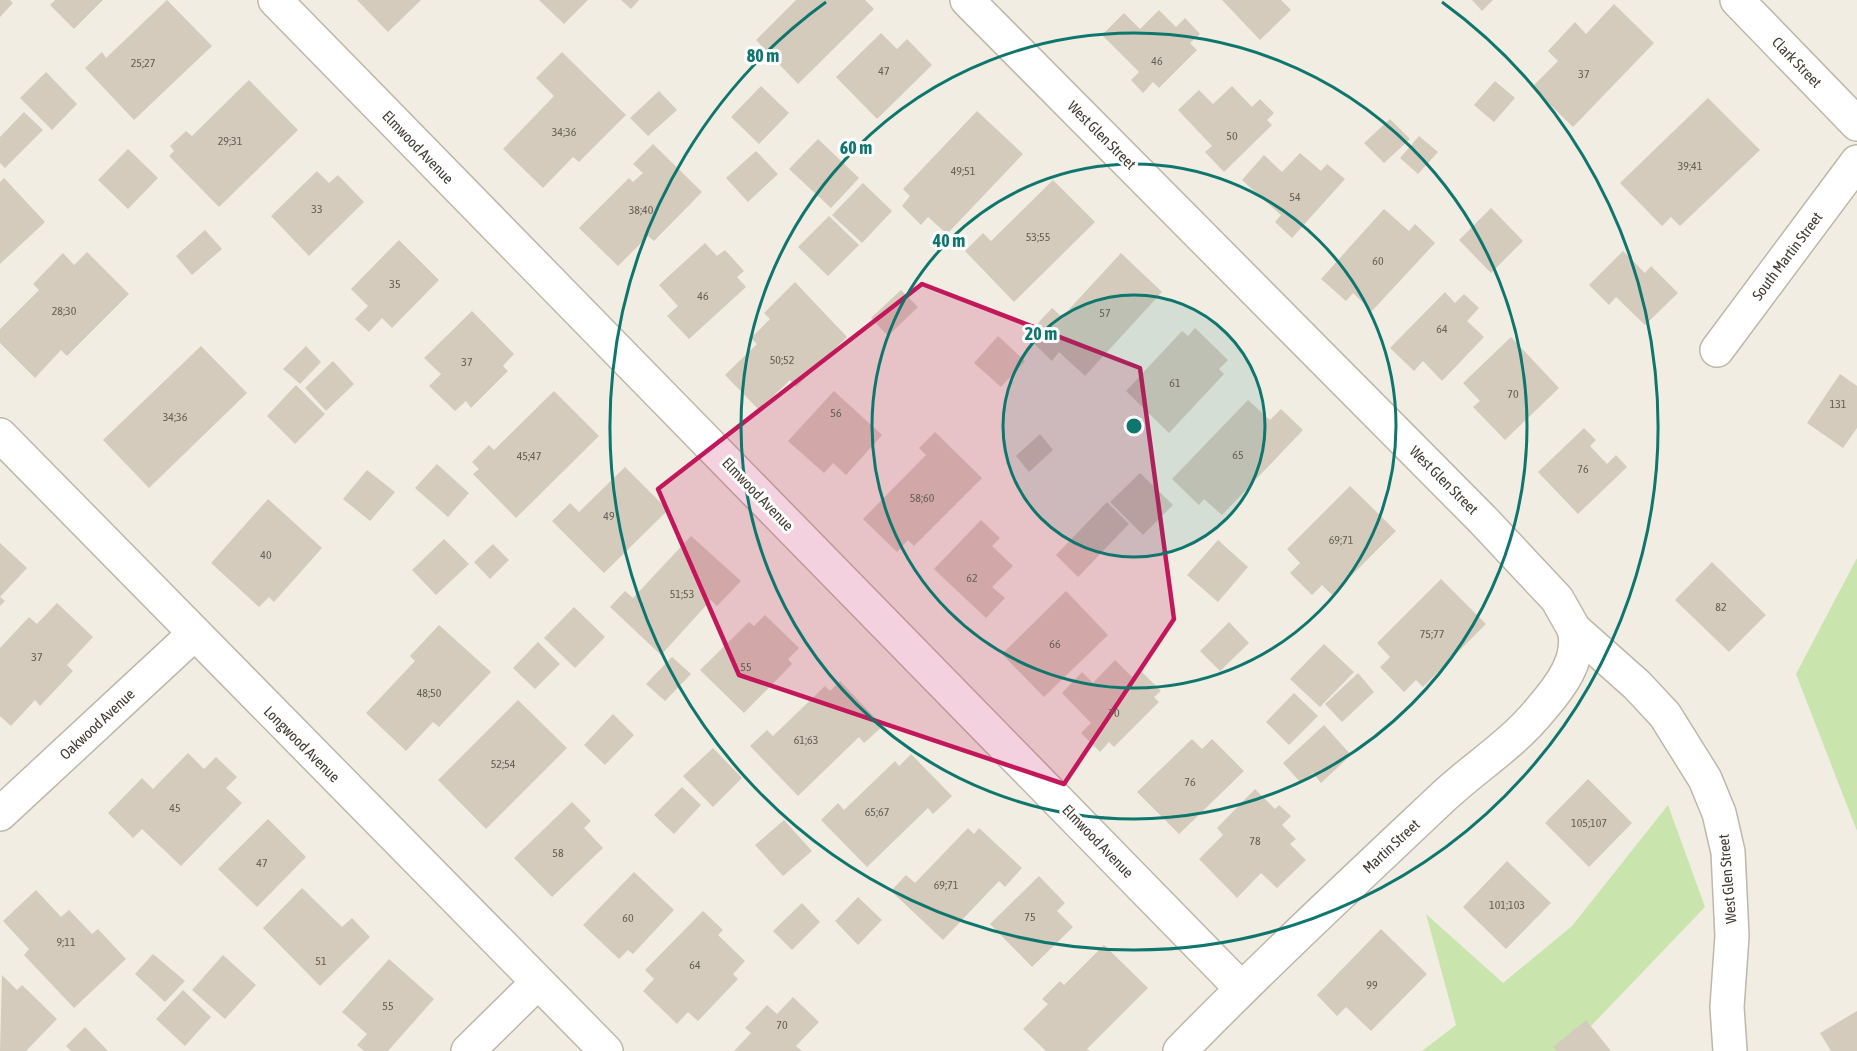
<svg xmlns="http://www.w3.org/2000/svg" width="1857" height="1051" font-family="'Asap Condensed',sans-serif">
  <rect width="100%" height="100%" fill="#f1ede3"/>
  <g fill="#cae4ae">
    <polygon points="1857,558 1857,831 1796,674"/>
    <polygon points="1668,805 1705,907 1567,1051 1422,1051 1456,1025 1426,914 1503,983 1572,926"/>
  </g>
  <g fill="#d5cbbc">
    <polygon points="0,0 10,0 13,3 0,17"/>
    <polygon points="55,0 103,0 74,29 50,5"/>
    <polygon points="167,0 212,46 134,120 85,68 102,52 106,58"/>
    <polygon points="357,0 421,0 388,32"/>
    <polygon points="539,0 588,0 564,24"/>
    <polygon points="621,0 639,0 631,9"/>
    <polygon points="796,0 865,0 874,9 798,84 756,40"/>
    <polygon points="1222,0 1281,0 1291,10 1260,40"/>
    <polygon points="1472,0 1493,0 1482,11"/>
    <polygon points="1614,4 1654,43 1573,127 1532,87 1558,61 1548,51 1575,22 1586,34"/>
    <polygon points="1159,10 1176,27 1185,18 1200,34 1190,43 1197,50 1159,88 1153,82 1143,93 1131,80 1139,72 1102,35 1124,13 1140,29"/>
    <polygon points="881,33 897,49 907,39 932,65 877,119 836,77"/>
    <polygon points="562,52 626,115 579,162 573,157 543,188 503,149 554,96 536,78"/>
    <polygon points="46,72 77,104 52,130 20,98"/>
    <polygon points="249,80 298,130 219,207 169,156 174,151 170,146 186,131 192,136"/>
    <polygon points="1495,81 1515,98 1494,122 1474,105"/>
    <polygon points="761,86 789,113 759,144 731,117"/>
    <polygon points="1232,86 1252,107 1260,99 1274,113 1267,120 1272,125 1224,172 1205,152 1212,146 1178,110 1199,90 1213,104"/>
    <polygon points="659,91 677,110 648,136 630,118"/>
    <polygon points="1708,98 1760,150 1680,226 1671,217 1662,226 1620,183"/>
    <polygon points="977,111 1023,154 947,234 928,217 921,225 902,206 910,196 903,189"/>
    <polygon points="24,112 43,130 5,168 0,163 0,137"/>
    <polygon points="1390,119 1410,139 1384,163 1364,143"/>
    <polygon points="1419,136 1438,152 1418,174 1400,158"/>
    <polygon points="818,139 859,178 831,208 789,169"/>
    <polygon points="653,144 702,192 654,241 648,236 618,266 579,228 629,178 633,182 643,173 633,164"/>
    <polygon points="128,149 158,178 128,209 98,180"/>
    <polygon points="756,151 778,174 748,202 726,178"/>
    <polygon points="1300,153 1321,171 1327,164 1345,179 1292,238 1275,222 1281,215 1242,180 1264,155 1282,172"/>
    <polygon points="317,171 329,183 338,175 364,202 309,256 271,216"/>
    <polygon points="4,178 45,222 0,264 0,182"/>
    <polygon points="1053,180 1095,222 1014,302 965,251 983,233 991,241"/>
    <polygon points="863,183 892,211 862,243 832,215"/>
    <polygon points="1491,208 1523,241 1491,273 1459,240"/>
    <polygon points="1384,209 1409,231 1415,224 1435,243 1372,311 1353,293 1346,301 1321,279"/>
    <polygon points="829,216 859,245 828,276 798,247"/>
    <polygon points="205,230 222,249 192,275 176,256"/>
    <polygon points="399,240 439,280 392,328 382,318 369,332 355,319 368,306 351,289"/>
    <polygon points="705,243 717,256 725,250 744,271 737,277 746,287 689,339 667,316 678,306 659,285"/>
    <polygon points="1623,251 1645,273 1651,266 1678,293 1645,325 1616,297 1609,305 1589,285"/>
    <polygon points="87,252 129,294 67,356 61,350 35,378 0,343 0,329 39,290 33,284 63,253 74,265"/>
    <polygon points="1121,253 1162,292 1085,376 1059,352 1052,361 1026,336 1052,308 1062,317"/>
    <polygon points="795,282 847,337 796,387 790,380 759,410 725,375 757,344 751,338 770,319 764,313"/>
    <polygon points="901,290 918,307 888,336 871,318"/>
    <polygon points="1445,292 1455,303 1464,294 1479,308 1467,321 1484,337 1442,381 1423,361 1414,371 1390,348"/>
    <polygon points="472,311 514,354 503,366 508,371 471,408 466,401 455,411 429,386 441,374 424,358"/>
    <polygon points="1195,328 1228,360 1219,369 1224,374 1169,433 1126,391 1182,331 1188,336"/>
    <polygon points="998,336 1025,361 1001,387 974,363"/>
    <polygon points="1511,337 1559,388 1505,440 1473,407 1480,401 1463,383"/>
    <polygon points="201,346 247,393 149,488 103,440"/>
    <polygon points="306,346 321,362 300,384 283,369"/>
    <polygon points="333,361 354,384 326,411 305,388"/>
    <polygon points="1840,374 1857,386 1857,428 1843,448 1807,423"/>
    <polygon points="296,385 325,414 295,444 267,416"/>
    <polygon points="554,391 599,436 516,518 473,474 479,469 472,462 489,445 494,450"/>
    <polygon points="834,391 882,435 846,475 833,463 824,473 788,441"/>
    <polygon points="1248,400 1270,420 1281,409 1303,430 1222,515 1204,499 1199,505 1172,479"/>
    <polygon points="1584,428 1596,440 1590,446 1607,464 1616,455 1627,467 1578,514 1538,472"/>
    <polygon points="935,432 982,478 914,546 908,540 897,552 863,519 926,455 919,448"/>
    <polygon points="1040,434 1053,450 1029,472 1016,456"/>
    <polygon points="437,464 469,493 448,517 415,488"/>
    <polygon points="625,467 668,510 604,573 552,521 570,503 579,512"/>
    <polygon points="367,470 395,492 370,521 343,499"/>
    <polygon points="1140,473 1173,505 1143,535 1110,502"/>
    <polygon points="1350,486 1396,531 1332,595 1322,585 1312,595 1290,573 1300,563 1287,549"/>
    <polygon points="268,499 322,548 274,602 269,597 259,607 211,563"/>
    <polygon points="1107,502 1129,524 1078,577 1056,555"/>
    <polygon points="981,520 1000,538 992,546 1013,566 992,587 1005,598 986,618 934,569"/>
    <polygon points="691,536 741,581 717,606 711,600 661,655 610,607 625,591 633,598"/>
    <polygon points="444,539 469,564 436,595 412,570"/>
    <polygon points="1218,540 1248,567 1218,602 1187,575"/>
    <polygon points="0,543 27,568 0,597 5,601 0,606"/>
    <polygon points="493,544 509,560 490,579 474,562"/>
    <polygon points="1712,562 1766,615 1729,652 1675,600"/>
    <polygon points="1441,579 1486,624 1423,687 1416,680 1404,692 1380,667 1390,657 1377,643"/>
    <polygon points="1066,591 1108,635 1044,697 1002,654"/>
    <polygon points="57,603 93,637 67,665 73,671 40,706 35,700 11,726 0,716 0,648 29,617 37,624"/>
    <polygon points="574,607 605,637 575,668 544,638"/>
    <polygon points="765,615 799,648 788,659 792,664 744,713 700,670 749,622 754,626"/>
    <polygon points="1229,622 1249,643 1220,671 1200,651"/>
    <polygon points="439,625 491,672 439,727 433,722 406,751 366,713 415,661 410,656"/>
    <polygon points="538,642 560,664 535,689 513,668"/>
    <polygon points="1324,644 1354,672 1320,707 1290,679"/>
    <polygon points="672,657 691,674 665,701 646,684"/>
    <polygon points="1115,660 1132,677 1140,670 1161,691 1154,697 1159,702 1114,747 1109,742 1100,752 1081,733 1091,723 1062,693 1082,672 1093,683"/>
    <polygon points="1358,673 1374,692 1342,722 1325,704"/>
    <polygon points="840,681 883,726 864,743 859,737 798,796 750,746 767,730 773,736 825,686 830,691"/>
    <polygon points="1294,693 1318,716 1289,745 1266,722"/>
    <polygon points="518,700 567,748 486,829 438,780"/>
    <polygon points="613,714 634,735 605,765 584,745"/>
    <polygon points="1324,725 1351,755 1321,783 1313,773 1301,783 1283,763"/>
    <polygon points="1192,739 1202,749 1212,739 1244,771 1179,834 1137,792"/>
    <polygon points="713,748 742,778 713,807 683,776"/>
    <polygon points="188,753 204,769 216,757 237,777 226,788 242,803 181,866 142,829 133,838 108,813 142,778 153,789"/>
    <polygon points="911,754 952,796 933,814 928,808 867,867 821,820 838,803 844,810 895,761 899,766"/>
    <polygon points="1588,779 1632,823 1589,867 1545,823"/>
    <polygon points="682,787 701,805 674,834 654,815"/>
    <polygon points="1255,789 1275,809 1279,805 1291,816 1282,825 1296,839 1290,844 1306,860 1277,888 1261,873 1237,898 1199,859 1223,835 1217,828"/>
    <polygon points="572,802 591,821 584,828 603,848 552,897 514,858"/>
    <polygon points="268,819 306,857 257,907 218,869"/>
    <polygon points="784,820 812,851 783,876 755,845"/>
    <polygon points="968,828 974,834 979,828 1022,868 1005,887 999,881 943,940 891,891 906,875 915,883"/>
    <polygon points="1507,861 1551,903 1506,949 1463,907"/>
    <polygon points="634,872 674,910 633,954 628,950 619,959 583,925"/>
    <polygon points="1039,876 1065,903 1057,911 1073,927 1032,967 990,924"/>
    <polygon points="302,888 342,927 352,918 370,937 320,986 263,928"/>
    <polygon points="36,890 61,917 69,910 92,934 98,929 126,959 74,1008 24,955 29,949 3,921"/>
    <polygon points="858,897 882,920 858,945 835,921"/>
    <polygon points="802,903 820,922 792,950 773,931"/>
    <polygon points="703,911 723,930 718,935 745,961 733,974 738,979 698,1021 688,1012 677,1024 643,991 654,979 645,970"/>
    <polygon points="1381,929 1427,974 1371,1031 1346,1007 1337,1016 1317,995"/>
    <polygon points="1104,945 1148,988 1087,1049 1090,1051 1046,1051 1023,1029 1048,1004 1042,999 1060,981 1064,985"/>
    <polygon points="153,954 185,981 165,1002 135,974"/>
    <polygon points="223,955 256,985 225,1019 192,990"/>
    <polygon points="389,959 434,999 388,1051 364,1051 357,1045 367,1034 342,1012"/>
    <polygon points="2,975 17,990 22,985 57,1019 26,1051 0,1051"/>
    <polygon points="183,990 211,1017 185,1046 156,1019"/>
    <polygon points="793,997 819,1022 796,1046 802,1051 734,1051 751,1033 745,1028 767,1005 777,1014"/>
    <polygon points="1857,1011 1857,1051 1831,1051 1820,1033"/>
    <polygon points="1586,1020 1611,1051 1557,1051 1553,1047"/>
    <polygon points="85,1027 108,1051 71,1051 66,1046"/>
  </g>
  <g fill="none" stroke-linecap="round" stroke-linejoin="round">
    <defs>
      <g id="street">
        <polyline points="275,0 1241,988"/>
        <polyline points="967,0 1482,519 1557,599 1574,629 1637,685 1665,715 1705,779 1719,813 1728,852 1732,936 1727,1007 1730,1051"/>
        <polyline points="1737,0 1857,124"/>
        <polyline points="1717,350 1857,162"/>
        <polyline points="0,435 606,1051"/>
        <polyline points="0,814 194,634"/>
        <polyline points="468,1051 538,982"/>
        <path d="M1180,1051c85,-87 174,-170 263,-254 32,-30 70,-53 98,-88 19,-22 41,-50 33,-80"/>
      </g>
    </defs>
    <use href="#street" stroke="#beb7aa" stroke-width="36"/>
    <use href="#street" stroke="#fff" stroke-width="33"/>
  </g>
  <path fill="#c2185b" fill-opacity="0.2" stroke="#c2185b" stroke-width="4.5" stroke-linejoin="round" d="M922,284l218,84 34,251 -110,165 -325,-109 -81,-186z"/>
  <circle cx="1134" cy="426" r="131" fill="#0f766e" fill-opacity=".12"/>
  <g fill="none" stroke="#0f766e" stroke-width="3">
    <circle cx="1134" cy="426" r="131"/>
    <circle cx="1134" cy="426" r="262"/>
    <circle cx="1134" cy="426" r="393"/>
    <path d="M1442 2A524 524 0 1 1 826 2"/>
  </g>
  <g text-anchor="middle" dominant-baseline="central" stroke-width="6" stroke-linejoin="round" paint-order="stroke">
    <g font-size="12" fill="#676056">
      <text x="1157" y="61">46</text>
      <text x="143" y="63">25;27</text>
      <text x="884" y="71">47</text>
      <text x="1584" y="74">37</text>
      <text x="564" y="132">34;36</text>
      <text x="1232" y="136">50</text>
      <text x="230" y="141">29;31</text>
      <text x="1690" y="166">39;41</text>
      <text x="963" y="171">49;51</text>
      <text x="1295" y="197">54</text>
      <text x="317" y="209">33</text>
      <text x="641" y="210">38;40</text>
      <text x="1038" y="237">53;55</text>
      <text x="1378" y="261">60</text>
      <text x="395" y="284">35</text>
      <text x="703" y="296">46</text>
      <text x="64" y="311">28;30</text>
      <text x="1105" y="313">57</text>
      <text x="1442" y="329">64</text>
      <text x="782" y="360">50;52</text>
      <text x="467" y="362">37</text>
      <text x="1175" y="383">61</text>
      <text x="1513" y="394">70</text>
      <text x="1838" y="404">131</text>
      <text x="836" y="413">56</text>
      <text x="175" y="417">34;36</text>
      <text x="1238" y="455">65</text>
      <text x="529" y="456">45;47</text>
      <text x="1583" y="469">76</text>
      <text x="922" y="498">58;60</text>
      <text x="609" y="516">49</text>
      <text x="1341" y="540">69;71</text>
      <text x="266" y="555">40</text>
      <text x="972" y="578">62</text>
      <text x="682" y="594">51;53</text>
      <text x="1721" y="607">82</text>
      <text x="1432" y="634">75;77</text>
      <text x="1055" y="644">66</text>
      <text x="37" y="657">37</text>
      <text x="746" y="667">55</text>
      <text x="429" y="693">48;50</text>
      <text x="1114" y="713">70</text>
      <text x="806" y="740">61;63</text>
      <text x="503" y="764">52;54</text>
      <text x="1190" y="782">76</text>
      <text x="175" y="808">45</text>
      <text x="877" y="812">65;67</text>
      <text x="1589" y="823">105;107</text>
      <text x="1255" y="841">78</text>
      <text x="558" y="853">58</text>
      <text x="262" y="863">47</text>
      <text x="946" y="885">69;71</text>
      <text x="1507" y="905">101;103</text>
      <text x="1030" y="917">75</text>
      <text x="628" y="918">60</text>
      <text x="66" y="942">9;11</text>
      <text x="321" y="961">51</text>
      <text x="695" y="965">64</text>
      <text x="1372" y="985">99</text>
      <text x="388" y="1006">55</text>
      <text x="782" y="1025">70</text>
    </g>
    <g font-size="15" fill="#423d34" stroke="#fff">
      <text transform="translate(1797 62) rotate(46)">Clark Street</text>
      <text transform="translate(1102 135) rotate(45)">West Glen Street</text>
      <text transform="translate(418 147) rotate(46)">Elmwood Avenue</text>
      <text transform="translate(1787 256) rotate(-53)">South Martin Street</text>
      <text transform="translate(1444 480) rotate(45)">West Glen Street</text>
      <text transform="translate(758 494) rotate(46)">Elmwood Avenue</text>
      <text transform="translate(97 724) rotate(-43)">Oakwood Avenue</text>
      <text transform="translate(302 744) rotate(45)">Longwood Avenue</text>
      <text transform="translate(1098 841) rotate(46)">Elmwood Avenue</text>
      <text transform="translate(1391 846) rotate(-43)">Martin Street</text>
      <text transform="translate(1727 879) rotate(-95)">West Glen Street</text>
    </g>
  </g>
  <circle cx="1134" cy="426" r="9" fill="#0f766e" stroke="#fff" stroke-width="3"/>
  <g font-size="18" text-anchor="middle" font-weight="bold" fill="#0f766e" stroke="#fff" stroke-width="6" stroke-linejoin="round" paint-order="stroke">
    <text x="763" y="62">80 m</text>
    <text x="856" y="154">60 m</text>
    <text x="949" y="247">40 m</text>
    <text x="1041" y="340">20 m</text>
  </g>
</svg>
